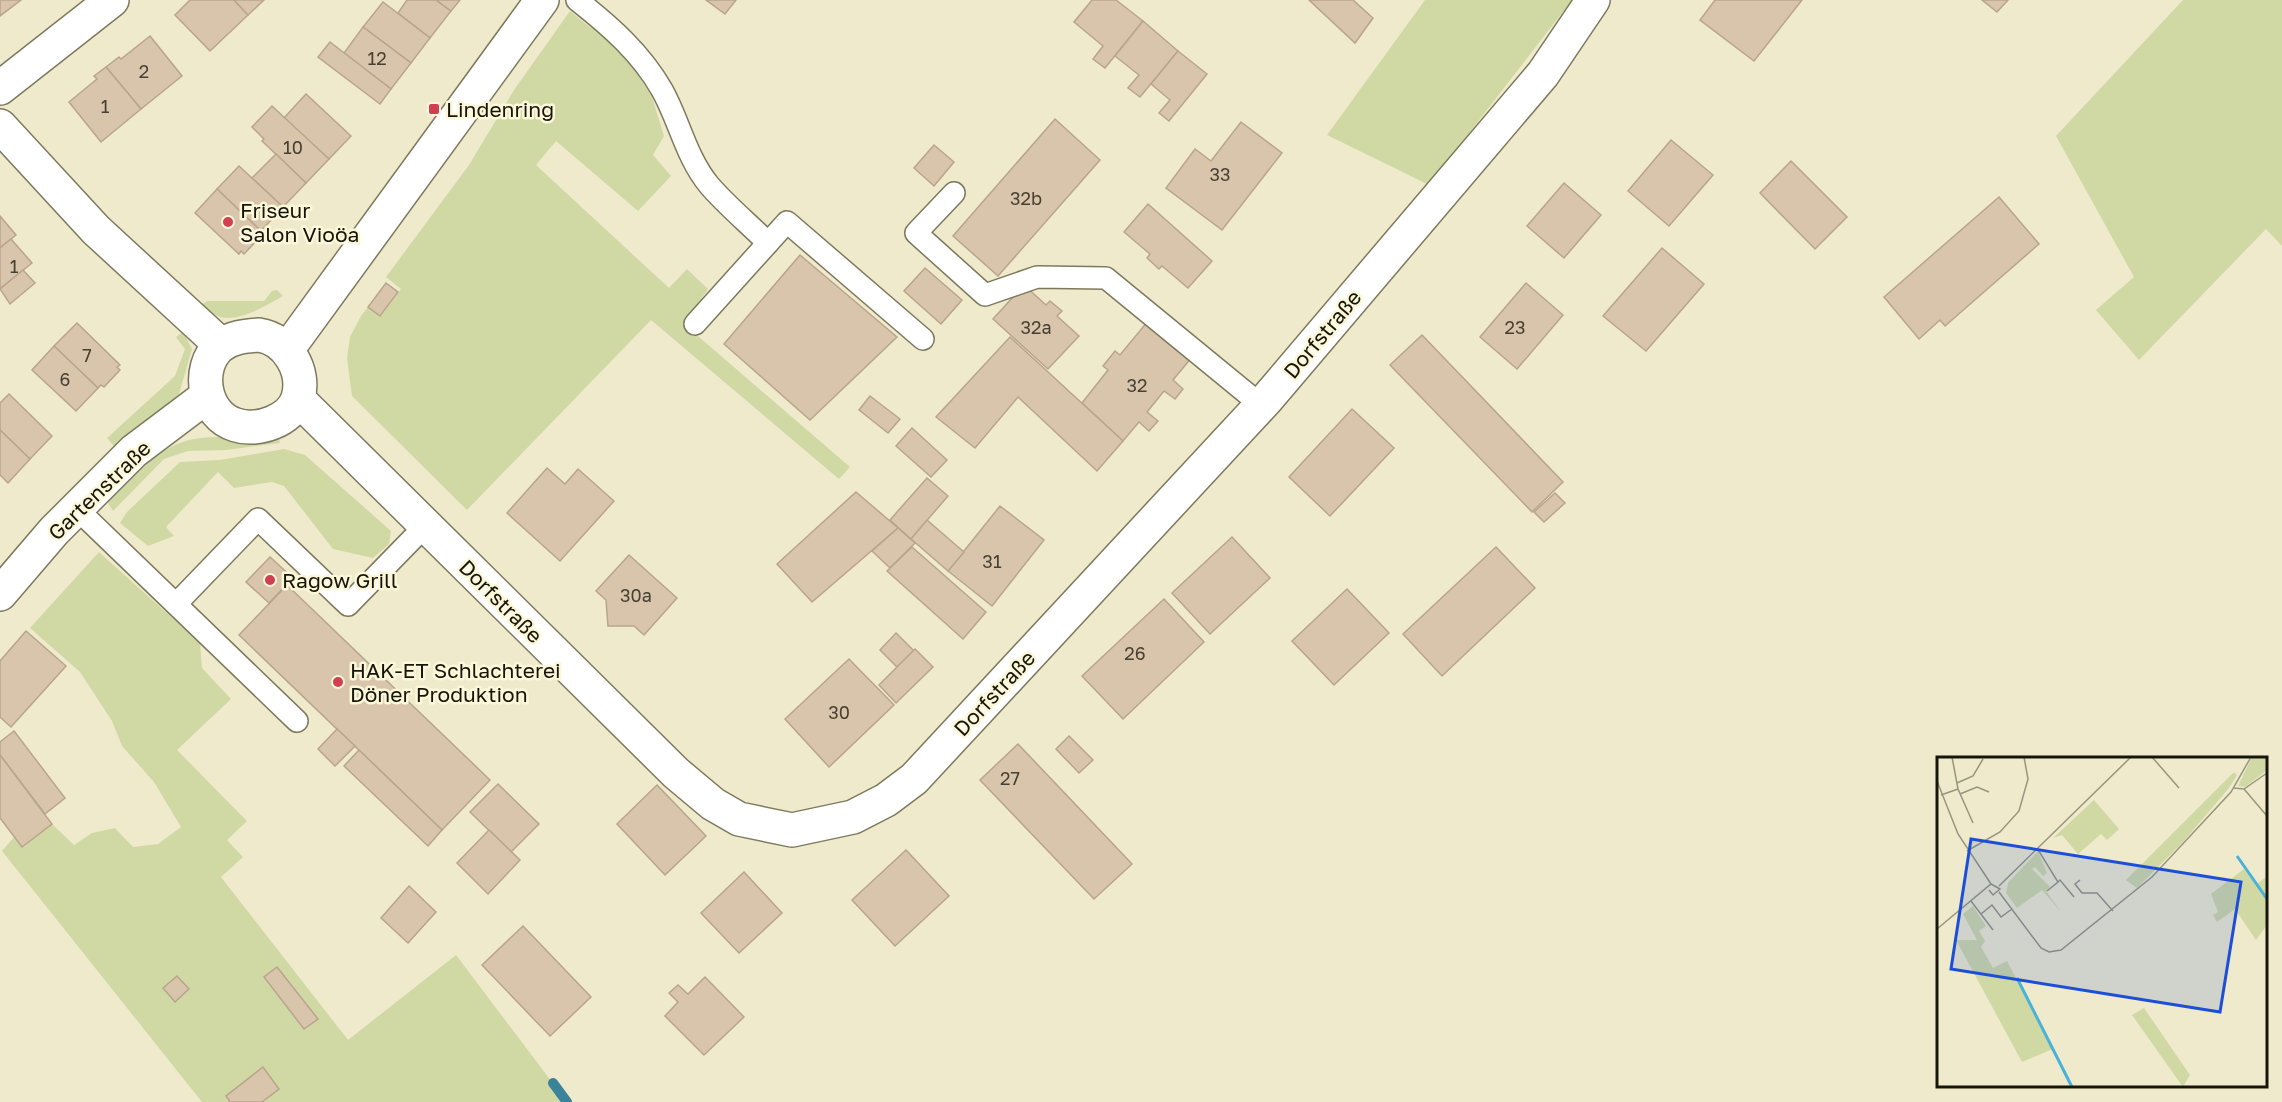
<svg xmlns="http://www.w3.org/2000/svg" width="2282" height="1102" font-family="'Golos Text',sans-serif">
  <rect width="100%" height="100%" fill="#efeacb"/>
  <g fill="#d0d9a4">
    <polygon points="1425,0 1572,0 1429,185 1327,135"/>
    <polygon points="2183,0 2282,0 2282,246 2266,229 2139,360 2096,310 2134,277 2056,136"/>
    <polygon points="570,11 591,28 597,23 631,64 652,97 664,136 653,155 671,176 638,211 556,141 536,165 669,288 687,269 708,289 684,324 850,467 839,479 651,320 467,510 352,396 347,358 350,337 361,316 368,307 381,316 401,289 386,277 469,165 514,90"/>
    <path d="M277,290l6,6c-16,9 -43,26 -63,21 -6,-2 -14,-8 -20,-12l8,-4h56l8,-10z"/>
    <polygon points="183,332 192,349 179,394 119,452 107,438 175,376 185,349 176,337"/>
    <path d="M278,436l2,7 -54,7 -38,1 -24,8 -51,52 -7,-11c25,-23 49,-51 83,-60 22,-5 65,-3 89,-4z"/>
    <polygon points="284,449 305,455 391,531 389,544 373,558 333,549 284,486 272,482 234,488 218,472 166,527 174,536 148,546 120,523 127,512 180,462 220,460"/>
    <polygon points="99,552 200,643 202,668 231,699 177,750 247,821 227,840 243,857 221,877 348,1040 456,955 567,1102 202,1102 2,851 14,837 23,847 52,824 74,845 92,833 115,828 133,847 158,844 181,827 154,782 122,746 112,721 80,672 30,628"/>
  </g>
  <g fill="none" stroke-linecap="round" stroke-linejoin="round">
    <polyline stroke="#3a839a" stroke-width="10" points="553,1083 567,1102"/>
  </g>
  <g fill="#d8c5ab" stroke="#b8a58c" stroke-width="1.5">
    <polygon points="0,0 21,0 0,16"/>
    <polygon points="190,0 234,0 248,15 210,51 175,15"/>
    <polygon points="234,0 264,0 248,15"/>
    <polygon points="407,0 436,0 451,11 430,38 398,13"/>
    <polygon points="436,0 460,0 451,11"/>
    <polygon points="706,0 736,0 725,14"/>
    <polygon points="1092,0 1116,0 1143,21 1105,68 1093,59 1103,46 1074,22"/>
    <polygon points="1309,0 1353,0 1373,18 1355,43"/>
    <polygon points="1715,0 1802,0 1754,61 1700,20"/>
    <polygon points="1982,0 2008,0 1997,12"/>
    <polygon points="383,2 430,38 411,63 363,27"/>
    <polygon points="1143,21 1178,51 1140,97 1128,88 1139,75 1115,56"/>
    <polygon points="363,27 411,63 391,89 344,53"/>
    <polygon points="150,36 182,76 141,109 106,67 119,57 121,59"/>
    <polygon points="330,42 391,89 380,104 318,57"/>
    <polygon points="1178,51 1207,74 1169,121 1159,113 1170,100 1151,84"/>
    <polygon points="106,67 141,109 101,142 69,102 97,79 94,76"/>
    <polygon points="306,94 351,136 329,159 284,118"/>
    <polygon points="272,106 329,159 306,183 262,141 264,139 252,127"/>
    <polygon points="1055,119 1100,160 998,276 953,236"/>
    <polygon points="1241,122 1282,153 1222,230 1166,188 1195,149 1211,161"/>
    <polygon points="1671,140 1713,175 1669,226 1628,191"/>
    <polygon points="934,145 954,162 934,186 914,168"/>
    <polygon points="276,154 306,183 283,207 252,178"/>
    <polygon points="1791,161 1847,217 1815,249 1760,193"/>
    <polygon points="239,166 283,207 261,231 217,189"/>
    <polygon points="1564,183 1601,215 1564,258 1527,226"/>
    <polygon points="217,189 261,231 258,234 261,236 244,254 241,251 239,254 195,213"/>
    <polygon points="1999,197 2039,244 1945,326 1940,320 1919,339 1884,297"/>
    <polygon points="1148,204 1212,261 1188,288 1162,266 1159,269 1147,258 1150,254 1124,232"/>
    <polygon points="0,216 16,235 0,248"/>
    <polygon points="11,239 32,263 0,289 0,248"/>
    <polygon points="1662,248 1704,284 1646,351 1603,316"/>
    <polygon points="800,255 897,337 810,420 724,344"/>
    <polygon points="925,268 962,300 941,324 904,291"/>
    <polygon points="23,270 35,283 10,304 0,289"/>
    <polygon points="386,283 398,292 380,316 368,307"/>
    <polygon points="1526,283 1563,315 1517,369 1480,337"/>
    <polygon points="1024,285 1046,305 1050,301 1062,311 1057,316 1079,336 1048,369 993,319"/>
    <polygon points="1148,321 1192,357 1173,380 1183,389 1175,399 1164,391 1147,412 1158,421 1149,431 1139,422 1123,441 1082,403 1108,370 1103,366 1115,351 1120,355"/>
    <polygon points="77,323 120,365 117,367 120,370 104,387 101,385 98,388 54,346"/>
    <polygon points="1422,335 1563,482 1532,512 1390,365"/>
    <polygon points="1010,337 1123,441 1097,471 1018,397 975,448 936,417"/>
    <polygon points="54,346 98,388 76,411 32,370"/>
    <polygon points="9,394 52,436 30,459 0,430 0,403"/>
    <polygon points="870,396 900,419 888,433 859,410"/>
    <polygon points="1352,409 1394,448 1330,516 1289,477"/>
    <polygon points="912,428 947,460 931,477 896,446"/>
    <polygon points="0,430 30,459 8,483 0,475"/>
    <polygon points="547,468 565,484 578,469 614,501 560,561 507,513"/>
    <polygon points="927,478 948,496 911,539 890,520"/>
    <polygon points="856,492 898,528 812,602 777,564"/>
    <polygon points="1555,493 1565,503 1544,522 1534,512"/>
    <polygon points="1000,506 1044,540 992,606 948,571"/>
    <polygon points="927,520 964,552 948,571 911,539"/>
    <polygon points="898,528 915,543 890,568 872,551"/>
    <polygon points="1232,537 1270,578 1210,634 1172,593"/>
    <polygon points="912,547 986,612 963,639 887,571"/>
    <polygon points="1496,547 1535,588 1442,676 1403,634"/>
    <polygon points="629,555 677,598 644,635 634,626 608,626 606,600 596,591"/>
    <polygon points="270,557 293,578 269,603 246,582"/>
    <polygon points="287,585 490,780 442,830 239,635"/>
    <polygon points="1347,589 1389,633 1334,685 1292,641"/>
    <polygon points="1164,599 1204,642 1123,719 1082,676"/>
    <polygon points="26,631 66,666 11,727 0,717 0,661"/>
    <polygon points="896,633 914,651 897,667 880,650"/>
    <polygon points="915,649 933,667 896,703 879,685"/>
    <polygon points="849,659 894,705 829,767 785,719"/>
    <polygon points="337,729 355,746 335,766 318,749"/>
    <polygon points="14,731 65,798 45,814 0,755 0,742"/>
    <polygon points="1069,736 1093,760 1079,773 1056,749"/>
    <polygon points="1018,744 1132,864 1094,899 980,780"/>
    <polygon points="359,750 442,830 428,846 344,766"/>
    <polygon points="0,755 52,824 22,847 0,818"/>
    <polygon points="498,784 539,824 511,852 470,812"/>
    <polygon points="657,785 706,836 665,875 617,824"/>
    <polygon points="489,830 520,860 488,894 457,863"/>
    <polygon points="906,850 949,896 895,946 852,900"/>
    <polygon points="744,872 782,913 739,953 701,913"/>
    <polygon points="409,886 436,912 408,943 381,918"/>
    <polygon points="523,926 591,997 550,1036 482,965"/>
    <polygon points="277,967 318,1019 304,1029 264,977"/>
    <polygon points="177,976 189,989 175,1002 163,988"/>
    <polygon points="705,977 744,1017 704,1055 665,1016 678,1002 669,993 678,985 688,994"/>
    <polygon points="263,1067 279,1089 262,1102 230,1102 226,1096"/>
  </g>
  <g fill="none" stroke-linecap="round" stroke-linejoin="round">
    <defs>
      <g id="lane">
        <path d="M577,0c33,26 64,53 85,90 17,30 24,67 47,95 17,20 40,39 59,58l-73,81"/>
        <polyline points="954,193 916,233 985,295 1037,277 1106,278 1261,405"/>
        <polyline points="768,243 787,222 923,339"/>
        <polyline points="76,508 297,721"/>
        <polyline points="176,604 258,519 348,605 425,526"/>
      </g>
      <g id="street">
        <polyline points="0,88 112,0"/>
        <polyline points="0,126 96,230 221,345"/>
        <polyline points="298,399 676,773 713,804 739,819 792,830 853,817 886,800 914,779 1266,400 1543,74 1593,0"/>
      </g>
      <g id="secondary">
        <path d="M259,335c28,4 47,36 39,63 -7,23 -41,34 -62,27 -32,-9 -41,-57 -16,-79 12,-9 25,-10 39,-11z"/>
        <polyline points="287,350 542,0"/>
        <polyline points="0,594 54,531 134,451 207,396"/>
      </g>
    </defs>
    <use href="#lane" stroke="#7e795e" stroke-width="24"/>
    <use href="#street" stroke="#7e795e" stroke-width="36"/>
    <use href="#secondary" stroke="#7e795e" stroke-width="36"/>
    <use href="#lane" stroke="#fff" stroke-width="21"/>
    <use href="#street" stroke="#fff" stroke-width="33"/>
    <use href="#secondary" stroke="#fff" stroke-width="33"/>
  </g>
  <g fill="#d03f53" stroke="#fcf7d8" stroke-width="2">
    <rect x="428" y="103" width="12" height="12" rx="3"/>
    <circle cx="228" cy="222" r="6"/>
    <circle cx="270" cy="580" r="6"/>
    <circle cx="338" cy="682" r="6"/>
  </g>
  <g text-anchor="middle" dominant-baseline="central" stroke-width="5" stroke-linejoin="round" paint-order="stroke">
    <g font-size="18" fill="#464132">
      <text x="377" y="58">12</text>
      <text x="144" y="71">2</text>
      <text x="105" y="106">1</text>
      <text x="293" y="147">10</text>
      <text x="1220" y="174">33</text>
      <text x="1026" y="198">32b</text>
      <text x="14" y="266">1</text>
      <text x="1036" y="327">32a</text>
      <text x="1515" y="327">23</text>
      <text x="87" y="355">7</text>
      <text x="65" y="379">6</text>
      <text x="1137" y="385">32</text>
      <text x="992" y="561">31</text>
      <text x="636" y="595">30a</text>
      <text x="1135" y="653">26</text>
      <text x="839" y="712">30</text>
      <text x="1010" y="778">27</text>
    </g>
    <g font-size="21" fill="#16150a" stroke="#fcf7d8" text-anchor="start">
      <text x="446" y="109">Lindenring</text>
      <text x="240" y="210">Friseur<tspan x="240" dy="24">Salon Vioöa</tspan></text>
      <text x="282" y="580">Ragow Grill</text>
      <text x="350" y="670">HAK-ET Schlachterei<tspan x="350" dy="24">Döner Produktion</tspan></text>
    </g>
    <g font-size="21" fill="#16150a" stroke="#fcf7d8">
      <text transform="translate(1322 334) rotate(-50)">Dorfstraße</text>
      <text transform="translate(99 490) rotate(-44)">Gartenstraße</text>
      <text transform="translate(501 601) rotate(45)">Dorfstraße</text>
      <text transform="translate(994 693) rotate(-47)">Dorfstraße</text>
    </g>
  </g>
  <g transform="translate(1937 757)">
    <rect width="330" height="330" fill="#efeacb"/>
    <path d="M315,0h15v13l-22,17 -7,-1zM297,15l3,3 -8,13 -46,54 -46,46 -11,-8zM157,43l25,29 -12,11 -6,-6 -23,20 -16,-19 -9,3zM101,94l9,22 -4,3 -8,-9 -3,2 18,18 -4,4 15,21 -19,-22 -25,18 -11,-15 2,-10zM307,112l12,16 11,-9v49l-11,15 -21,-31 -18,13 -4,-7 5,-3 -7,-18zM36,149l13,20 -7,5 6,10 -4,6 12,21 14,-7 46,88 -31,13 -66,-122h21l-14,-26zM207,251l46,67 -7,12 -51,-72z" fill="#d0d9a4"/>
    <path fill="none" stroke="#4ab2d8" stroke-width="3" d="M300,99l30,43M80,221l55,109"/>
    <path fill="none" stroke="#98957e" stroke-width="1.5" d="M15,0l6,32 15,34M215,0l27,31M0,24l21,53 33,50M20,26l16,-7 10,-17M297,31l10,1 23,-16M307,32l23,27M23,37l17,-7 12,5M4,38l17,-6M100,91l21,34 -11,9M30,94l33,-19 19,-21 9,-32 -4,-22M143,123l-5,4 7,9h15l16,18M121,125l2,-2 14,17M62,129l132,-129M62,135l42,56 8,4 12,-2 91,-73 79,-85 20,-35M34,144l22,29M44,157l11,-9 9,12 11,-8M0,172l54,-45 9,5 -7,6 -4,-5"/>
    <path fill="#1d4ed8" fill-opacity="0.15" stroke="#1d4ed8" stroke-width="3" d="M34,82l270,43 -21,130 -269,-43z"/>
    <rect width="330" height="330" fill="none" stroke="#16150a" stroke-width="3"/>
  </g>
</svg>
